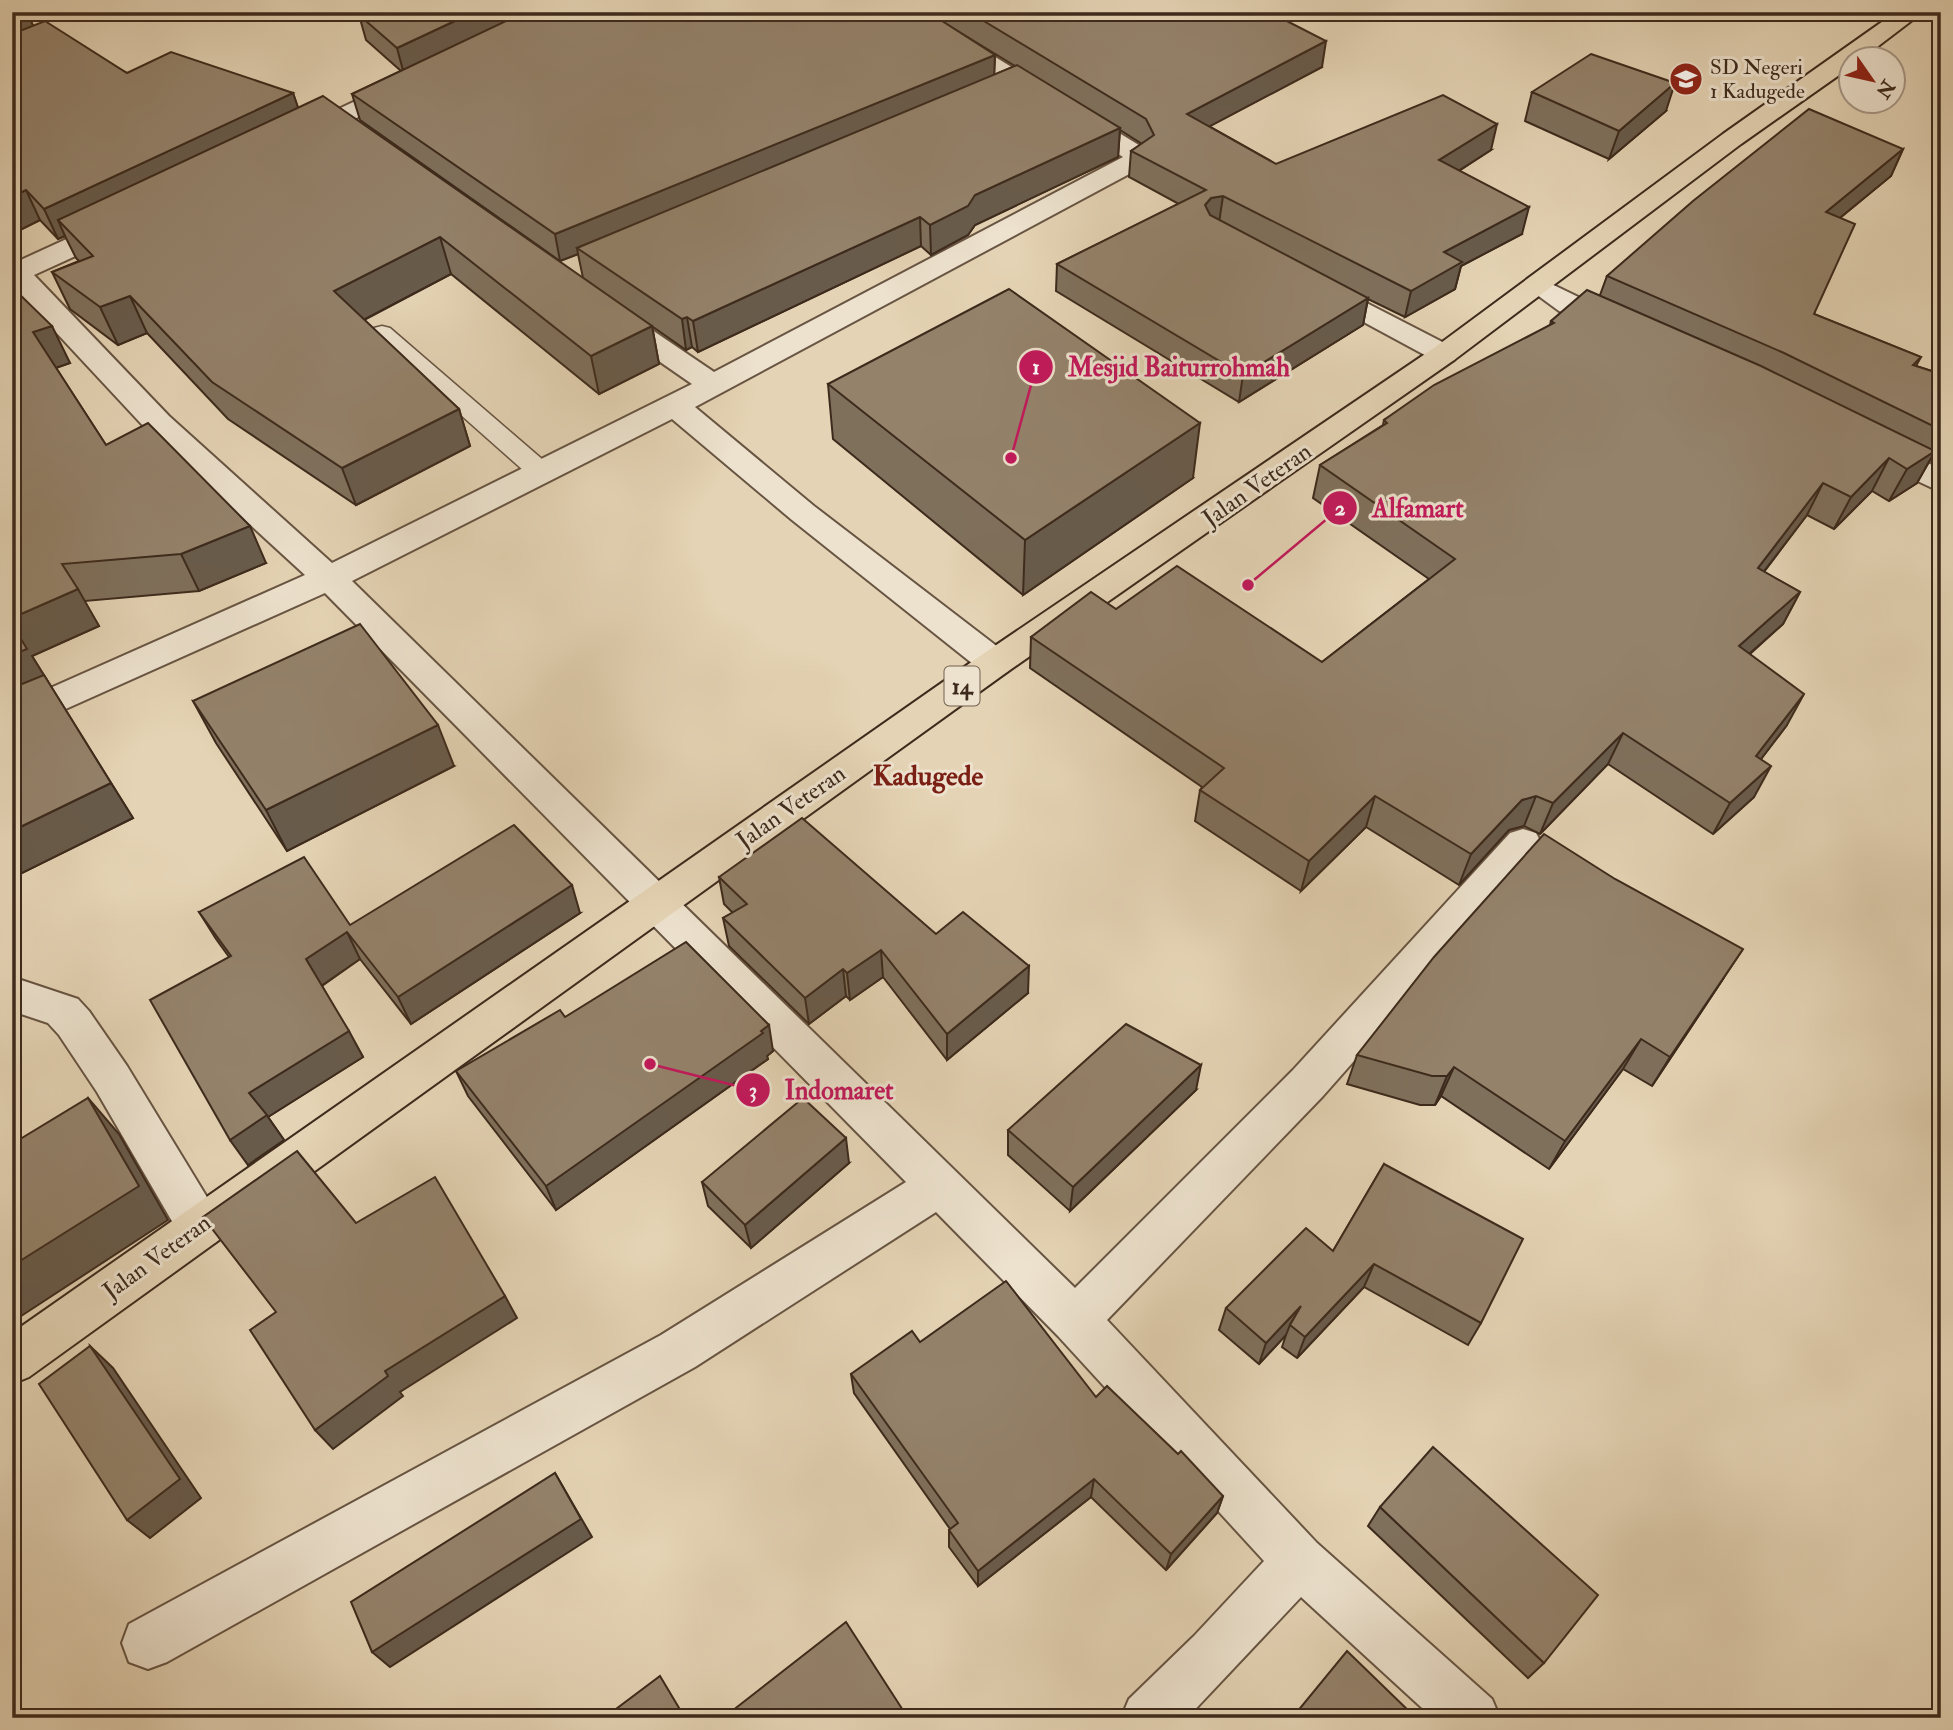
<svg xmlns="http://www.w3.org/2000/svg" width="1953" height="1730" font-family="'IM FELL Double Pica',serif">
  <rect width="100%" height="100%" fill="#e4d3b4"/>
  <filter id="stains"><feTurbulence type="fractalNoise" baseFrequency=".00286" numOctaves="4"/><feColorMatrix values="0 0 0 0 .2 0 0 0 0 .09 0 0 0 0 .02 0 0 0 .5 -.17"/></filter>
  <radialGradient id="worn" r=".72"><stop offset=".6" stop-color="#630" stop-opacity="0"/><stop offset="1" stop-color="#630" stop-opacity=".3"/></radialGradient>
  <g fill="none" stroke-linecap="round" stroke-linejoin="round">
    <defs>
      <g id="lane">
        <polygon points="1866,12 1894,12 1910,21 1900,27 1868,16"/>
        <polygon points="382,326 390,328 550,466 554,472 550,478 532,478 374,338 370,333 374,328"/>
      </g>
      <g id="street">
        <polygon points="894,12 922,12 1142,147 1150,160 1146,165 695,407 814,506 1007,654 1012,663 1007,672 995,675 983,672 792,520 672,419 352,581 1075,1288 1293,1070 1510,833 1523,829 1536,833 1542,844 1536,855 1323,1096 1107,1320 1317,1543 1492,1699 1500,1718 1433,1718 1301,1597 1187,1718 1121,1718 1129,1699 1194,1636 1264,1561 1058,1336 936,1212 695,1367 167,1662 148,1669 129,1662 122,1643 129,1624 661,1335 906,1182 325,593 12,733 12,705 305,575 147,430 12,285 12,264 108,220 128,220 131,226 128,232 34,275 169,416 332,563 692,384 604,323 600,317 604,311 614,308 624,311 714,372 1123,157"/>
        <polygon points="404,78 413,80 416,85 413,90 310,141 292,141 288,136 292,131"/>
        <polygon points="1539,278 1628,321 1632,327 1628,333 1618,336 1559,311 1525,286 1529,280"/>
        <polygon points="1320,279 1454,348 1459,354 1454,360 1444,363 1434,360 1310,293 1306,287 1310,281"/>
        <polygon points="1875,439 1941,469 1941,492 1864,456 1860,449 1864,442"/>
        <polygon points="12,977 78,999 89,1011 127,1066 216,1212 223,1227 216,1242 200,1248 184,1242 97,1092 59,1035 48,1023 12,1011"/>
      </g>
      <polygon id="highway" points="1896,12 1923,12 1860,60 1852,60 1852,66 1741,144 1454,360 1007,672 29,1377 12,1384 12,1333 983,654 1434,348 1723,134"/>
    </defs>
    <use href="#lane" stroke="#675442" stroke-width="3"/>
    <use href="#street" stroke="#675442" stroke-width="4"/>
    <use href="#highway" stroke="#3d2a1c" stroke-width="4"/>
    <use href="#lane" fill="#ede2ce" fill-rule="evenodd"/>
    <use href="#street" fill="#ede2ce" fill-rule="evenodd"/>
    <use href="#highway" fill="#e4d3b4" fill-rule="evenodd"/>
  </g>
  <g fill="#7f705c" stroke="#3d2a1c" stroke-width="2" fill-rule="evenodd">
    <polygon points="27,12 33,26 127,73 293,93 298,108 652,326 659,364 599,394 451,274 364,320 459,409 470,446 356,505 228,419 147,333 118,345 70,309 52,272 79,261 76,258 65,236 58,239 40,220 12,234"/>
    <path d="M368,12h898l56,55 -113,59 67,38 215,-14 -32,21 63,63 -61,32 -6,23 -50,28 -37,-18 -5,26 -124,77 -183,-111 1,-27 122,-60 -50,-27 2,-26 11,-7 -22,-14 -2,27 -143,68 -7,10 -37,20 -10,-9 -223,106 -6,-5 -6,3 -103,-72 -5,-24 -18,7 -200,-141 -8,-26 49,-23 -35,-31 -7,-25zM943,22l72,44 -21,9 1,-20z"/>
    <polygon points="1532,92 1666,111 1609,159 1525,121"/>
    <polygon points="1903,149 1891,176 1840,218 1814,314 1921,357 1916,366 1941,374 1941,466 1930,460 1917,483 1889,501 1872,491 1834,529 1807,515 1764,572 1800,592 1783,624 1750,654 1787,725 1761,759 1754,797 1713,834 1608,764 1540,834 1524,826 1509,830 1459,885 1366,827 1301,891 1195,821 1200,790 1202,787 1030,668 1031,637 1116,609 1322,662 1429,579 1313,498 1320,465 1383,425 1384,420 1550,325 1551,321 1600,295 1607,276"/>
    <polygon points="12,287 70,363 56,368 106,445 266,563 199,591 84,601 99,626 32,656 133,818 12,878 12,765 16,764"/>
    <polygon points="828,384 1193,478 1023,595 833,439"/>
    <polygon points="193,701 454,766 287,851 216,743"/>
    <polygon points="719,877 936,934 1028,993 947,1060 883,977 850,1000 846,996 809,1024 729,946 723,918 733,913 724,904"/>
    <polygon points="199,912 350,925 580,913 411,1024 360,959 322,986 363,1057 268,1117 284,1140 248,1165 229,957 216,939"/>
    <polygon points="1723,979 1652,1086 1623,1069 1549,1169 1441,1096 1435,1105 1420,1105 1347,1084 1357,1055"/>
    <polygon points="565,1017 773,1051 767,1056 768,1059 556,1210 468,1096 456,1071"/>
    <polygon points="1196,1090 1070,1211 1008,1155 1008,1130"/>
    <polygon points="849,1163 751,1248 708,1206 702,1182"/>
    <polygon points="1384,1164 1481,1323 1468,1345 1364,1287 1297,1358 1282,1347 1286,1335 1259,1364 1219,1330 1226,1308 1333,1251"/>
    <polygon points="920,1342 1096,1397 1223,1496 1217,1513 1166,1570 1091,1497 978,1586 949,1547 949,1530 950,1529 854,1393 851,1374"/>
    <polygon points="1380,1507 1544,1663 1528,1678 1368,1526"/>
  </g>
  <g fill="#685b4b" stroke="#3d2a1c" stroke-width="2">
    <polygon points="15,12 27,12 38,37 12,48 12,13"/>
    <polygon points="474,12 533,12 404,74 397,48"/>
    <polygon points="1326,41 1322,67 1184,140 1187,114"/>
    <polygon points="995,55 994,80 577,248 578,254 560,261 555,234"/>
    <polygon points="1675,83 1666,111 1609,159 1619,131"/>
    <polygon points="293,93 303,122 58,220 65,236 58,239 44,209"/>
    <polygon points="1497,124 1491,150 1433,187 1439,160"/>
    <polygon points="1120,128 1118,157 975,225 968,235 931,255 930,225 975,195"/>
    <polygon points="1903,149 1891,176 1814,239 1826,212"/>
    <polygon points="26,190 40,220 12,234 12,197"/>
    <polygon points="1223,196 1219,223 1207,224 1205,205 1211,198"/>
    <polygon points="1529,207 1522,234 1461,266 1455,289 1405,317 1411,291 1444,252"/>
    <polygon points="920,217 921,246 698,352 693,321"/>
    <polygon points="440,237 451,274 346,329 334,291"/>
    <polygon points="130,296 147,333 118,345 100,307"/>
    <polygon points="1368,298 1363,325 1239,402 1243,375"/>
    <polygon points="687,317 692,347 686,350 682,319"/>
    <polygon points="52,326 70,363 52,369 33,332"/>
    <polygon points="652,326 659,364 599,394 591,356"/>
    <polygon points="459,409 470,446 356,505 342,468"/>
    <polygon points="1200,423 1193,478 1023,595 1025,540"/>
    <polygon points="1935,451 1917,483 1889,501 1907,469"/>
    <polygon points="1889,458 1872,491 1834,529 1851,497"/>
    <polygon points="1823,483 1807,515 1742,600 1758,568"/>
    <polygon points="250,526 266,563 199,591 181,554"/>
    <polygon points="78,589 99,626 32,656 50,685 12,702 12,618"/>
    <polygon points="1800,592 1783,624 1723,677 1739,646"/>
    <polygon points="1804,694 1787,725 1739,788 1756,756"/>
    <polygon points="438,725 454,766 287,851 266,810"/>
    <polygon points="1623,733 1608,764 1540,834 1553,803"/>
    <polygon points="1771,766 1754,797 1713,834 1730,803"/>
    <polygon points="111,783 133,818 12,878 12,831"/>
    <polygon points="1375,796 1366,827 1301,891 1309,861"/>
    <polygon points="1536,796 1524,826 1509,830 1459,885 1471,854 1522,800"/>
    <polygon points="572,885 580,913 411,1024 398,997"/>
    <polygon points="347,932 360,959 321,986 306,959"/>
    <polygon points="1743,949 1723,979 1652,1086 1670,1057"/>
    <polygon points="881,950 883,977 850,1000 847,973"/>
    <polygon points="1029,966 1028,993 947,1060 947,1034"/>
    <polygon points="843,969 846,996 809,1024 805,998"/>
    <polygon points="769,1025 773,1051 767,1056 768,1059 556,1210 546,1186"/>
    <polygon points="349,1031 363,1057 268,1117 284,1140 248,1165 230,1140 249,1093"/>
    <polygon points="1641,1039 1623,1069 1549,1169 1565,1141"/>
    <polygon points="1201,1065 1196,1090 1070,1211 1073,1187"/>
    <polygon points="1454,1067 1441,1096 1435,1105 1447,1076"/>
    <polygon points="88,1098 119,1134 168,1220 12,1322 12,1266"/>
    <polygon points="846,1138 849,1163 751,1248 745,1225"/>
    <polygon points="1374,1264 1364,1287 1297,1358 1305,1337"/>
    <polygon points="505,1296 517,1318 400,1392 403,1396 333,1449 315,1430 385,1371"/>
    <polygon points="1301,1306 1290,1325 1286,1335 1259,1364 1266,1343"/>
    <polygon points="90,1346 113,1368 201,1498 150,1538 127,1520"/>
    <polygon points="555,1473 592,1537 390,1667 372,1652"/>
    <polygon points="1094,1479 1091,1497 978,1586 978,1571"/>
    <polygon points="1223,1496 1217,1513 1166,1570 1171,1554"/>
  </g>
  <g fill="#94826b" stroke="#3d2a1c" stroke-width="2">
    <polygon points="368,12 474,12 397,48 359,15"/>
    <polygon points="525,12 928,12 995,55 555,234 352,94"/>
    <polygon points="969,12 1266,12 1279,17 1326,41 1187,114 1276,164 1443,95 1497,124 1439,160 1529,207 1444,252 1462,262 1411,291 1223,196 1211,198 1205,205 1210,215 1368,298 1243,375 1057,264 1206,190 1131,151 1154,135 1146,119"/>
    <polygon points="45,21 127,73 171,52 293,93 44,209 26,190 12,197 12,34"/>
    <polygon points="1591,54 1675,83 1619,131 1532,92"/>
    <polygon points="1017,65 1120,128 975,195 968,206 930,225 920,217 693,321 687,317 682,319 577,248"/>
    <polygon points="323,96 652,326 591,356 440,237 334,291 459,409 342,468 212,382 130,296 100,307 52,272 93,256 58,220"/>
    <polygon points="1809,109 1903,149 1826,212 1855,224 1814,314 1921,357 1913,365 1941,374 1941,430 1784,353 1607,276 1693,201"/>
    <polygon points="12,287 52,326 33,332 106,445 148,423 250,526 181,554 62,564 78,589 12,618"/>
    <polygon points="1009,289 1200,423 1025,540 828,384"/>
    <polygon points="1587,290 1761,366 1935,451 1907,469 1889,458 1851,497 1823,483 1758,568 1800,592 1739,646 1804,694 1756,756 1771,766 1730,803 1623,733 1553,803 1536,796 1522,800 1471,854 1375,796 1309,861 1200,790 1224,768 1031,637 1091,592 1116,609 1177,566 1322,662 1455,559 1320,465 1387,423 1384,420 1434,385 1554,323 1551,321"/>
    <polygon points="12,624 27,649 12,655"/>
    <polygon points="360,624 438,725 266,810 193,701"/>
    <polygon points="44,675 111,783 12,831 12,765 16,764 12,758 12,688"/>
    <polygon points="802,818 936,934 963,912 1029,966 947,1034 881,950 847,973 843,969 805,998 723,918 747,904 719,877"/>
    <polygon points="514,825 572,885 398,997 347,932 306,959 349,1031 249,1093 267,1115 230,1140 150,1000 231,956 199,912 304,857 350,925"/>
    <polygon points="1544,834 1615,879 1743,949 1670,1057 1641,1039 1565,1141 1454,1067 1447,1076 1432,1076 1357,1055 1434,957"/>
    <polygon points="686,942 769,1025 761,1031 763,1033 546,1186 456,1071 560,1010 565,1017"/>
    <polygon points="1126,1024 1201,1065 1073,1187 1008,1130"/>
    <polygon points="88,1098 139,1186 12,1266 12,1144"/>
    <polygon points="803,1098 846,1138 745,1225 702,1182"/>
    <polygon points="297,1151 356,1223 435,1177 505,1296 385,1371 388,1376 315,1430 250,1330 276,1312 203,1217"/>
    <polygon points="1384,1164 1523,1239 1481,1323 1374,1264 1305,1337 1290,1325 1301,1306 1266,1343 1226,1308 1306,1228 1333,1251"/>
    <polygon points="1006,1281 1096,1397 1107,1386 1178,1454 1181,1451 1223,1496 1171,1554 1094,1479 978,1571 949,1530 958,1523 851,1374 912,1331 920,1342"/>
    <polygon points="90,1346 180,1479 127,1520 39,1384"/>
    <polygon points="1433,1447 1598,1595 1544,1663 1380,1507"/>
    <polygon points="555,1473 581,1519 372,1652 351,1602"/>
    <polygon points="846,1622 908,1718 723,1718"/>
    <polygon points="1347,1651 1415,1717 1415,1718 1292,1718"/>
    <polygon points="660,1676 685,1718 604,1718"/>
  </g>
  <defs>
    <symbol id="school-disc" viewBox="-11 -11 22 22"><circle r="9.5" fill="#8f2418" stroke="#ede2ce"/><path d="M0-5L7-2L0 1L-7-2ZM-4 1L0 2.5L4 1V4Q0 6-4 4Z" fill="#fff"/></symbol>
  </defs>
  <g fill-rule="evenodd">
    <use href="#school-disc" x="1667" y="60" width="38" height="38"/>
  </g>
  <g text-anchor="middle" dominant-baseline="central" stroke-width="6" stroke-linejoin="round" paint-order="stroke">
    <g font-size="21" fill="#3d2a1c" stroke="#ede2ce" text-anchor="start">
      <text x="1710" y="67">SD Negeri<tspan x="1710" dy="24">1 Kadugede</tspan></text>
    </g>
    <rect fill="#ede2ce" stroke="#726151" stroke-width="2" x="944.5" y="666.5" width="35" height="39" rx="5"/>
    <g font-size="23" font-weight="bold" fill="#3d2a1c">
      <text x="962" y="686">14</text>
    </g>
    <g font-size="24" fill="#3d2a1c" stroke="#ede2ce">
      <text transform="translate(1257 485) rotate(-35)">Jalan Veteran</text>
      <text transform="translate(791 807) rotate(-35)">Jalan Veteran</text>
      <text transform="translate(157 1257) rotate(-36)">Jalan Veteran</text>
    </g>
    <g font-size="28" font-weight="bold" fill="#7a1f14" stroke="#ede2ce">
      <text x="928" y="776">Kadugede</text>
    </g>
  </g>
  <path fill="none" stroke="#c2185b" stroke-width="2.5" d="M1011 458L1036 367M1248 585L1340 508M650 1064L753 1090"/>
  <g fill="#c2185b" stroke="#ede2ce" stroke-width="2.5">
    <circle cx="1011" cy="458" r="7"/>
    <circle cx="1248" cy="585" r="7"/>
    <circle cx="650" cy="1064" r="7"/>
    <circle cx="1036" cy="367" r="18"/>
    <circle cx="1340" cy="508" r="18"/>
    <circle cx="753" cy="1090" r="18"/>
  </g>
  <g font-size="21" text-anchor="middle" font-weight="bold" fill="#fff">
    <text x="1036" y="374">1</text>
    <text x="1340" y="515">2</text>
    <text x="753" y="1097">3</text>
  </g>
  <g font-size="26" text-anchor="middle" font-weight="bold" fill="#c2185b" stroke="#ede2ce" stroke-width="6" stroke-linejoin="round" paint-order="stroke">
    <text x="1179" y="376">Mesjid Baiturrohmah</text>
    <text x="1418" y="517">Alfamart</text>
    <text x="839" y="1099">Indomaret</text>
  </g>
  <rect width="1953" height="1730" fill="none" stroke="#e4d3b4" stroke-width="42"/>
  <rect x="14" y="14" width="1925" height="1702" fill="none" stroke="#3d2a1c" stroke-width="3.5"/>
  <rect x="21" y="21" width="1911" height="1688" fill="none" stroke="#3d2a1c" stroke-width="2"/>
  <g transform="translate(1872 80) rotate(124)"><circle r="33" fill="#ede2ce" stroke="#a79887" stroke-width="2"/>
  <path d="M0-5L12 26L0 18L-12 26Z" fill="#8f2418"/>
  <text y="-10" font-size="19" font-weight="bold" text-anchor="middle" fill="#3d2a1c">N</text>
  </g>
  <rect width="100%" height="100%" filter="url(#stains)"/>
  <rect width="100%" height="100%" fill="url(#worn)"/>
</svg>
